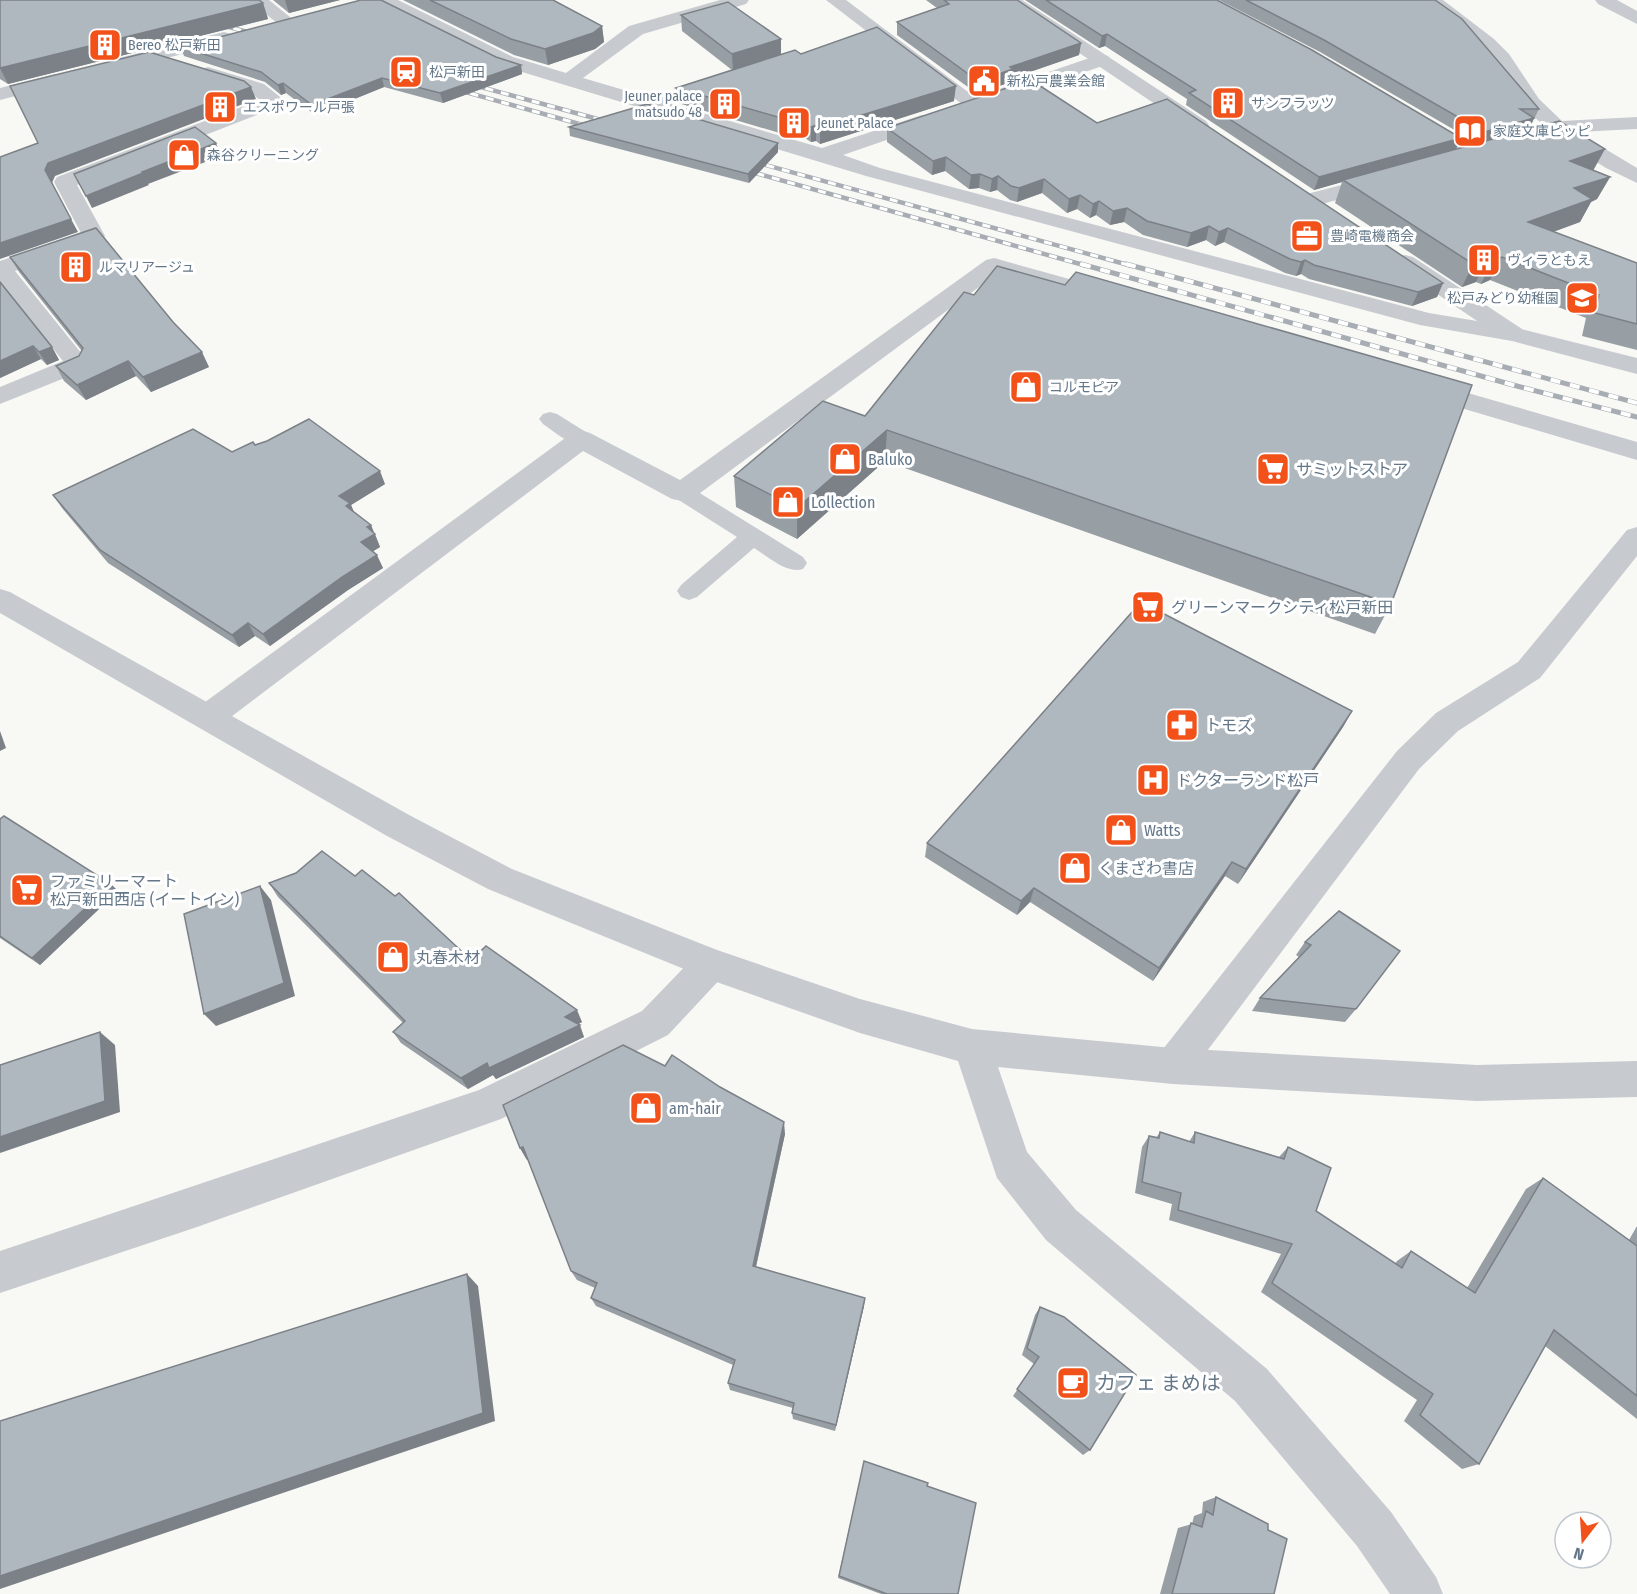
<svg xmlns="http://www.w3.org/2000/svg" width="1637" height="1594" font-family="'Fira Sans Condensed','Noto Sans JP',sans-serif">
  <rect width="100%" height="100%" fill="#f8f8f5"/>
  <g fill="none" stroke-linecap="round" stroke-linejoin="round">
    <g fill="#c7cbcf" fill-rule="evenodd">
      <polygon points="711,79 719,84 717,87 649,109 641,104 643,101"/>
      <polygon points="1427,119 1484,150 1487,154 1484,158 1472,158 1421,128 1419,124 1421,120"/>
      <path d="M550,412l7,2 32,20 3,5 -3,5c-17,4 -33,-11 -46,-20l-4,-5 4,-5z"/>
      <path d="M682,484l8,3 113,70 4,6 -4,6c-17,5 -34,-12 -49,-21l-57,49 -8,3 -8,-3 -4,-6 4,-6 56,-48 -63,-40 -3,-5 3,-5z"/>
    </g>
    <g fill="#c7cbcf" fill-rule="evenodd">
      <polygon points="248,0 269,0 296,22 293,26 281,26"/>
      <polygon points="375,0 398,0 513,57 566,73 629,26 720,0 749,0 746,4 643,34 583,78 822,148 922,115 936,115 939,119 936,123 843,155 880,168 1429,313 1513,327 1637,358 1637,374 1512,341 1420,325 866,176 499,65 378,4"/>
      <polygon points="826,0 846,0 984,104 981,108 967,108"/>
      <polygon points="1422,0 1443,0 1494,39 1509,54 1539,99 1562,121 1637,117 1637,129 1577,132 1637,168 1637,183 1606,168 1558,138 1528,146 1521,144 1518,140 1521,136 1546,128 1525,108 1489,54"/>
      <polygon points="1595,0 1617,0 1637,11 1637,24 1598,4"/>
      <polygon points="224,32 231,34 233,38 231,42 114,71 107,69 104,65 107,61"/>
      <polygon points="1101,54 1108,56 1111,60 1108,64 999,102 985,102 982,98 985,94"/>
      <polygon points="208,67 264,84 285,101 282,105 77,185 105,236 102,241 15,271 90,364 87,369 0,404 0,387 63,361 0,282 0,261 81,233 54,182 57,177 260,100 250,92 201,77 198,73 201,69"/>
      <polygon points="55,74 62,76 65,80 62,84 0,100 0,88"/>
      <polygon points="1380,175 1388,176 1391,181 1388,186 1311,207 1303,205 1300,200 1303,195"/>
      <polygon points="994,258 1116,292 1120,297 1116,302 1108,304 998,273 692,499 682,501 672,499 583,451 219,726 208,729 197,726 192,717 197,708 572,433 581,430 590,433 680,480 986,260"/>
      <polygon points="1423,380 1637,442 1637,460 1414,394 1410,388 1414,382"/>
      <polygon points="1637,527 1637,556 1540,678 1458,731 1419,769 1186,1079 1173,1084 1160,1079 1154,1066 1160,1053 1397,751 1436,713 1518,662 1627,530"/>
      <polygon points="711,948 724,953 729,964 724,975 668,1035 501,1119 197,1227 0,1293 0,1251 479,1090 642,1011 698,953"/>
    </g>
    <g fill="#c7cbcf" fill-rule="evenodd">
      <polygon points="1001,0 1022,0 1206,121 1209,125 1206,129 1192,129"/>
      <polygon points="1405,255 1413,257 1522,329 1525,334 1522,339 1513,341 1504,339 1397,267 1394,262 1397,257"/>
      <polygon points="0,589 10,592 411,816 512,869 717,950 860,999 972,1029 1173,1048 1477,1065 1637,1061 1637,1097 1477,1101 1173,1084 998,1067 1027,1152 1076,1210 1267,1369 1391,1512 1436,1577 1443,1594 1390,1594 1357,1546 1235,1401 1046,1240 997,1178 958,1061 860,1033 711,980 488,889 387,836 0,613"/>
    </g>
    <defs>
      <g id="rail-far1">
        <polyline points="218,24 258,35"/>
        <polyline points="470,84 612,123"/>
        <polyline points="455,89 597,129"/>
        <polyline points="751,161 1132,266"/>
        <polyline points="741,169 1087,266"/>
      </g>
      <g id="rail">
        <polyline points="1081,264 1513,385 1637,417"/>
        <polyline points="1126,264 1637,403"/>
      </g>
    </defs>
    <use href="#rail-far1" stroke="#a7adb3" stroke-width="4.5"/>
    <use href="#rail" stroke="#a7adb3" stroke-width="5"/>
    <use href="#rail-far1" stroke="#fff" stroke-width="3" stroke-dasharray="8" stroke-linecap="butt"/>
    <use href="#rail" stroke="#fff" stroke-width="4" stroke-dasharray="10" stroke-linecap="butt"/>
  </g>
  <g fill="#979ea4">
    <polygon points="0,0 263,3 268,19 8,84 0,79"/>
    <polygon points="273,0 340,0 289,13"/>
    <polygon points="403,0 553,0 602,26 604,42 595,49 548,65 514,55"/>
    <polygon points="926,0 1017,0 1081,43 1079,55 1012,78 1012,82 976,93 897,35 897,22 937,8"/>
    <polygon points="1025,0 1217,0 1461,138 1456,149 1477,143 1320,52 1219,0 1435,0 1539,109 1529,129 1594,171 1610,177 1597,199 1591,202 1580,222 1553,232 1637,263 1637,350 1582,336 1586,318 1490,280 1481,284 1476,282 1462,287 1335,203 1342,182 1314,190 1186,105 1187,99 1105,46 1099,48"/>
    <polygon points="681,15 781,39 781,54 801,54 954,101 820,144 816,141 811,142 797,133 793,137 678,103 676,88 732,70 682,31"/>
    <polygon points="181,47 496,57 521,65 522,74 443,103 384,87 315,115 286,93 281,95 265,82 184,56"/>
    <polygon points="1097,123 1443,283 1437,297 1412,306 1309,279 1301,274 1296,276 1285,273 1224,242 1215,246 1206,240 1187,247 1143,235 1124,222 1110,225 1096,215 1090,218 1077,209 1067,213 1042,193 1017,202 1010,200 997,190 990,192 979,188 969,189 945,171 932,175 887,142 887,128"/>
    <polygon points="569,127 778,143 778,152 749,183 570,136"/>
    <polygon points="10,257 209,367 151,392 136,376 86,400 64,381 56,366 79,356 82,351 19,272"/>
    <polygon points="0,282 52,347 59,360 47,365 41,359 0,378"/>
    <polygon points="823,401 1391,604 1375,634 885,461 797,539 736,507 734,476"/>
    <polygon points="255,445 385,484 351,505 354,512 371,525 373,532 375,534 380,547 373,551 383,568 348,590 270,646 255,636 239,647 108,563 62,508 53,495 232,452"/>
    <polygon points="1352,711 1343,727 1238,884 1225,876 1153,981 1030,902 1017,915 925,857 927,843"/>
    <polygon points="0,819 118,891 40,965 0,938"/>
    <polygon points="355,876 471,960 582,1022 578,1024 584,1037 496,1079 493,1075 468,1089 401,1043 393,1032 403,1023 278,897 269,883"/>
    <polygon points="1339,911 1356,1009 1345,1022 1252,1011 1260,998 1299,957 1296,955 1305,942"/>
    <polygon points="1160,1132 1189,1142 1195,1132 1279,1157 1288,1147 1316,1211 1395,1264 1397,1261 1411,1251 1467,1288 1526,1189 1543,1178 1629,1240 1637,1226 1637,1419 1545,1346 1479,1464 1462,1469 1404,1421 1417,1400 1261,1292 1281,1254 1169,1220 1172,1204 1135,1193 1142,1147 1149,1136 1156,1138"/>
    <polygon points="785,1134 756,1267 864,1306 835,1431 793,1419 792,1413 793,1408 730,1390 728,1383 733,1365 596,1306 591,1298 595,1288 577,1280 571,1271 528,1159 527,1160 520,1148"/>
    <polygon points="1040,1307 1090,1450 1083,1455 1013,1396 1034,1364 1022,1355 1035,1315"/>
    <polygon points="864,1461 958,1594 881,1594 838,1578"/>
    <polygon points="1216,1497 1268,1530 1274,1594 1160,1594 1178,1528 1192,1524 1194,1516 1202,1513 1203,1502"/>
  </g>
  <g fill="#7b8186">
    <polygon points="285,0 340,0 289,13"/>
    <polygon points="263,3 268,19 8,84 0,68"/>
    <polygon points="602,26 604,42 595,49 548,65 545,49"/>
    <polygon points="1107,34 1105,46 1099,48 1102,36"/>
    <polygon points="781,39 781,55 733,70 732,54"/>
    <polygon points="1081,43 1079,55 1012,78 1012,82 976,93 978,81 1010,67"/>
    <polygon points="521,65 522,74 443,103 440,93"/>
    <polygon points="382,78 384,87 315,115 312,105"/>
    <polygon points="283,83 286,93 281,95 278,85"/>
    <polygon points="956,86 954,101 820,144 820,128"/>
    <polygon points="251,87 256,99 55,176 52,183 45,170 48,163"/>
    <polygon points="797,117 797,133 793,137 792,121"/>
    <polygon points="1534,118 1528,131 1479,144 1484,132"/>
    <polygon points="816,125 816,141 811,142 811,127"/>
    <polygon points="1461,138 1455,151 1343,180 1342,182 1314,190 1319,177"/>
    <polygon points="216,143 221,156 148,184 149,185 92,208 86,196 142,172"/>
    <polygon points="778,143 778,152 749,183 748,174"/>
    <polygon points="1605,149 1593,171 1570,161"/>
    <polygon points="946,157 945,171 932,175 933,161"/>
    <polygon points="980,174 979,188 969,189 971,175"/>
    <polygon points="998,176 997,190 990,192 992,179"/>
    <polygon points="1610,177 1597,199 1591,202 1580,222 1517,245 1528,222 1574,188"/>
    <polygon points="1044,179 1042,193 1017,202 1019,188"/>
    <polygon points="1080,195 1077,209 1067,213 1069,199"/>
    <polygon points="1099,201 1096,215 1090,218 1093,204"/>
    <polygon points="1127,208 1124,222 1110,225 1113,211"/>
    <polygon points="71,219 78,232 0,259 0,243"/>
    <polygon points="1209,226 1206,240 1187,247 1191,233"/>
    <polygon points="1228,228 1224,242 1215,246 1219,232"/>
    <polygon points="1502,257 1490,280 1481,284 1492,261"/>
    <polygon points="1487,259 1476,282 1462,287 1473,264"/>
    <polygon points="1305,260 1301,274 1296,276 1301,262"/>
    <polygon points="1443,283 1437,297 1412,306 1418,292"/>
    <polygon points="33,346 41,359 0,378 0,361"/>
    <polygon points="52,347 59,360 47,365 39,352"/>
    <polygon points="202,352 209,367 151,392 143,377"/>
    <polygon points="128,361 136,376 86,400 77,385"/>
    <polygon points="887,430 885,461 797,539 797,508"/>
    <polygon points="380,471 385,484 351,505 356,517 339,496"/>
    <polygon points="371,525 380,547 367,555 361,542 367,527"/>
    <polygon points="377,555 383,568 348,590 270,646 263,634 342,577"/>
    <polygon points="248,623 255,636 239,647 232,635"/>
    <polygon points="1352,711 1343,727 1238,884 1246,869"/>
    <polygon points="0,731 6,748 0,751"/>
    <polygon points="1232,862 1225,876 1153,981 1159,968"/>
    <polygon points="111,884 118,891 40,965 32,958"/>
    <polygon points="260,886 271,900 295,996 216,1026 204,1014"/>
    <polygon points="1034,888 1030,902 1017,915 1021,901"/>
    <polygon points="577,1010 582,1022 570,1029 565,1017"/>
    <polygon points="580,1025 584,1037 496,1079 493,1075 468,1089 461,1078 487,1063"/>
    <polygon points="100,1032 115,1045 120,1112 0,1153 0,1137"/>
    <polygon points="784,1122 785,1134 754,1275 753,1266"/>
    <polygon points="523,1147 529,1158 527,1160 520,1148"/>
    <polygon points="467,1274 478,1286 495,1421 0,1589 0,1576"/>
    <polygon points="865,1298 864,1306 835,1431 836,1425"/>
  </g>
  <g fill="#b0b8bf" stroke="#7b8186" stroke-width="1.5">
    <polygon points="0,0 259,0 263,3 0,68"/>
    <polygon points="361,0 381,0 496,57 521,65 440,93 382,78 312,105 283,83 278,85 261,72 181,47"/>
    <polygon points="430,0 553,0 602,26 593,33 545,49 511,39"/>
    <polygon points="944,0 1017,0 1081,43 1010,67 1013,69 978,81 897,22 949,4"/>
    <polygon points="1046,0 1217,0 1312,50 1461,138 1319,177 1189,93 1196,90 1107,34 1102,36"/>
    <polygon points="1246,0 1435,0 1462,19 1539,109 1520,109 1534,118 1484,132 1324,40"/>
    <polygon points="728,2 781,39 732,54 681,15"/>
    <polygon points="877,27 956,86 820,128 816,125 811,127 797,117 792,121 676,88 795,50 801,54"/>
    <polygon points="149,52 244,81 251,87 48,163 45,170 71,219 0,243 0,157 38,143 10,86"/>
    <polygon points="1031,80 1097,123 1167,99 1443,283 1418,292 1314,265 1305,260 1301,262 1290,259 1228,228 1219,232 1209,226 1191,233 1147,221 1127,208 1113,211 1099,201 1093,204 1080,195 1069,199 1044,179 1019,188 1011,186 998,176 992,179 980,174 971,175 946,157 933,161 887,128"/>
    <polygon points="647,104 778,143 748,174 569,127"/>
    <polygon points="1559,121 1605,149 1570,161 1610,177 1574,188 1592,199 1528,222 1637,263 1637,324 1595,313 1599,295 1502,257 1492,261 1487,259 1473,264 1343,180"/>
    <polygon points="195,127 216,143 142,172 143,173 86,196 74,174"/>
    <polygon points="96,228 173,322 202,352 143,377 128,361 77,385 56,366 79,356 83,348 10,257"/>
    <polygon points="997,266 1065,285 1076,272 1472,385 1391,604 887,430 797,508 734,476 823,401 865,416 964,292 974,295"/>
    <polygon points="0,282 52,347 39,352 33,346 0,361"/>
    <polygon points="309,419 380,471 339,496 350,503 346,506 371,525 367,527 375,534 361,542 377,555 342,577 263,634 248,623 232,635 100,550 53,495 193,429 232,452 253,442 255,445 267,441"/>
    <polygon points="1141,602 1352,711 1246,869 1232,862 1159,968 1034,888 1021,901 927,843"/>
    <polygon points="4,816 111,884 32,958 0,936 0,819"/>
    <polygon points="322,851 355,876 362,870 395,896 399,893 471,960 486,946 577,1010 565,1017 580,1025 489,1068 487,1063 461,1078 393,1032 405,1021 269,883 296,873"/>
    <polygon points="260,886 284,983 204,1014 184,914"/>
    <polygon points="1339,911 1400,951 1356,1009 1260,998 1311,945 1305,942"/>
    <polygon points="100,1032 105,1101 0,1137 0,1065"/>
    <polygon points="623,1045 665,1066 672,1055 720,1087 784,1122 753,1266 865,1298 836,1425 792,1413 794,1403 728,1383 735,1360 591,1298 597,1283 571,1271 523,1147 520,1148 503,1105"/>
    <polygon points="1160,1132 1194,1143 1195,1132 1284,1159 1288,1147 1331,1168 1316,1211 1402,1268 1411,1251 1475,1293 1543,1178 1637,1246 1637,1396 1554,1330 1479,1464 1420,1415 1433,1394 1272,1283 1292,1244 1178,1210 1181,1193 1142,1182 1149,1136 1159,1138"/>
    <polygon points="467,1274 483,1413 0,1576 0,1421"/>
    <polygon points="1040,1307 1064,1317 1136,1375 1090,1450 1017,1389 1039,1357 1027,1348"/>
    <polygon points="864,1461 928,1483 927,1486 976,1503 958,1594 887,1594 839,1576"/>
    <polygon points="1216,1497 1268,1524 1268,1530 1287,1539 1274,1594 1172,1594 1191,1523 1202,1527 1206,1511 1213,1515"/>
  </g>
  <defs>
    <symbol id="building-square" viewBox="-11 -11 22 22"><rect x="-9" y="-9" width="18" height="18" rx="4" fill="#f2521a" stroke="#fff"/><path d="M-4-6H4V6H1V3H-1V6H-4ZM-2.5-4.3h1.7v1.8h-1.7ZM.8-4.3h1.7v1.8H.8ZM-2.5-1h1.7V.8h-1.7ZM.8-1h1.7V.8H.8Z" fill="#fff"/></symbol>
    <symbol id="station-square" viewBox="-11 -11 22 22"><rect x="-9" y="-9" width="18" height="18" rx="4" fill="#f2521a" stroke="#fff"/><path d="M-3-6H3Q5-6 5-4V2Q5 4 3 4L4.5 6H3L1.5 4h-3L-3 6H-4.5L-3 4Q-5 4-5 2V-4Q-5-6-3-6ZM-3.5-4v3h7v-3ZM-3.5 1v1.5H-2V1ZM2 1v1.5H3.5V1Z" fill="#fff"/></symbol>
    <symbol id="civic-square" viewBox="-11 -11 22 22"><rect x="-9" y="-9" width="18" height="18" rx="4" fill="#f2521a" stroke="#fff"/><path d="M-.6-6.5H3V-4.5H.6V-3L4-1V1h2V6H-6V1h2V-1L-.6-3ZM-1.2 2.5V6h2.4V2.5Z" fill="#fff"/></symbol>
    <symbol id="library-square" viewBox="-11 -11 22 22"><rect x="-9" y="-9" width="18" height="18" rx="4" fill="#f2521a" stroke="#fff"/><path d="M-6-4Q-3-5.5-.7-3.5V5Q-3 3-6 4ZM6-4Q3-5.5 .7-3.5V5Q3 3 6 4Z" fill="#fff"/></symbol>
    <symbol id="shop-square" viewBox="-11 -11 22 22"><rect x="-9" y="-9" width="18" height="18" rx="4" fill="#f2521a" stroke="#fff"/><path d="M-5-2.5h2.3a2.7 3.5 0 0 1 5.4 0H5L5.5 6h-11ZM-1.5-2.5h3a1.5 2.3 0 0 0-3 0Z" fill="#fff"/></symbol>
    <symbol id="office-square" viewBox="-11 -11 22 22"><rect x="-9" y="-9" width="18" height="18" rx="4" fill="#f2521a" stroke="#fff"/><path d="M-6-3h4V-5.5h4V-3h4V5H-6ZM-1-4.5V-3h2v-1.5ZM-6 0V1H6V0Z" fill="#fff"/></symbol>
    <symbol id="school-square" viewBox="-11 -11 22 22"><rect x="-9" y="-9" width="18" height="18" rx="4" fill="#f2521a" stroke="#fff"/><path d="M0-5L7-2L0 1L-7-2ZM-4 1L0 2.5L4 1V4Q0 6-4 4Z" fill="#fff"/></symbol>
    <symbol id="supermarket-square" viewBox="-11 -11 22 22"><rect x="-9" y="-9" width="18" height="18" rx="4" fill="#f2521a" stroke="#fff"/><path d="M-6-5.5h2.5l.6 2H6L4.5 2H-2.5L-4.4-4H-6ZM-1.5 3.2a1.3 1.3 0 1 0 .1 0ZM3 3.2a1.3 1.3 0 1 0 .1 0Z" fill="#fff"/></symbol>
    <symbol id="pharmacy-square" viewBox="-11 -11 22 22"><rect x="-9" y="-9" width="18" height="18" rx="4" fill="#f2521a" stroke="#fff"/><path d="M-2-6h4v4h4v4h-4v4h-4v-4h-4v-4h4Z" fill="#fff"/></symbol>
    <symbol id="hospital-square" viewBox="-11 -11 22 22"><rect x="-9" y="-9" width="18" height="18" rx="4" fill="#f2521a" stroke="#fff"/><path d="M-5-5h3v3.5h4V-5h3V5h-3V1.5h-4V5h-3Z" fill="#fff"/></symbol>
    <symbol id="cafe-square" viewBox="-11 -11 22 22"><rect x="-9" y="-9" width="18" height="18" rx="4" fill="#f2521a" stroke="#fff"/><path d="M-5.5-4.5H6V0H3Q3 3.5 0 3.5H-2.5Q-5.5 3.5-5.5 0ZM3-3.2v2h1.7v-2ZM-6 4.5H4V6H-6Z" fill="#fff"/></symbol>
  </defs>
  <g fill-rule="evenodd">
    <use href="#building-square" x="86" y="26" width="38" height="38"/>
    <use href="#station-square" x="387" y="53" width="38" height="38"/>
    <use href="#civic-square" x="965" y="62" width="38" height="38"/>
    <use href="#building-square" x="1209" y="84" width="38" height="38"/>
    <use href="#building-square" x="706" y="85" width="38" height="38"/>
    <use href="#building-square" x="201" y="88" width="38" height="38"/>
    <use href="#building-square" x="775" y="104" width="38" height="38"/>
    <use href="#library-square" x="1451" y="112" width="38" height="38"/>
    <use href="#shop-square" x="165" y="136" width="38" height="38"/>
    <use href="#office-square" x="1288" y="217" width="38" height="38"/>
    <use href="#building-square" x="1465" y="241" width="38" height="38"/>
    <use href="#building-square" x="57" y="248" width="38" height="38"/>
    <use href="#school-square" x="1563" y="279" width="38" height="38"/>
    <use href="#shop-square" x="1007" y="368" width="38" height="38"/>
    <use href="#shop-square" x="826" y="440" width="38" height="38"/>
    <use href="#supermarket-square" x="1254" y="450" width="38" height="38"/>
    <use href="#shop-square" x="769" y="483" width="38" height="38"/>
    <use href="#supermarket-square" x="1129" y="588" width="38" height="38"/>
    <use href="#pharmacy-square" x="1163" y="706" width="38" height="38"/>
    <use href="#hospital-square" x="1134" y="761" width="38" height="38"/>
    <use href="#shop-square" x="1102" y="811" width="38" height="38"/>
    <use href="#shop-square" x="1056" y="849" width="38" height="38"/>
    <use href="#supermarket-square" x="8" y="871" width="38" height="38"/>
    <use href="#shop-square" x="374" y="938" width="38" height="38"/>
    <use href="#shop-square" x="627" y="1089" width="38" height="38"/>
    <use href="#cafe-square" x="1054" y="1364" width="38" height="38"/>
  </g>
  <g text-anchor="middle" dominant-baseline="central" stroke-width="6" stroke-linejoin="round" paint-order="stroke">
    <g font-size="14" fill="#647789" stroke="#fff" text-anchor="start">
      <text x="128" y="45">Bereo 松戸新田</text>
      <text x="429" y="72">松戸新田</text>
      <text x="1007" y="81">新松戸農業会館</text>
      <text x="702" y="96" text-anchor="end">Jeuner palace<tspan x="702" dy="16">matsudo 48</tspan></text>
      <text x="1251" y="103">サンフラッツ</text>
      <text x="243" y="107">エスポワール戸張</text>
      <text x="817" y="123">Jeunet Palace</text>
      <text x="1493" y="131">家庭文庫ピッピ</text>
      <text x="207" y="155">森谷クリーニング</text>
      <text x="1330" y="236">豊崎電機商会</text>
      <text x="1507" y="260">ヴィラともえ</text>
      <text x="99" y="267">ルマリアージュ</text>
      <text x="1559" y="298" text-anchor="end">松戸みどり幼稚園</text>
      <text x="1049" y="387">コルモピア</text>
    </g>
    <g font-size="16" fill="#647789" stroke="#fff" text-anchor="start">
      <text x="868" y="459">Baluko</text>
      <text x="1296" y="469">サミットストア</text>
      <text x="811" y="502">Lollection</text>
      <text x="1171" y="607">グリーンマークシティ松戸新田</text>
      <text x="1205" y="725">トモズ</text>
      <text x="1176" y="780">ドクターランド松戸</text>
      <text x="1144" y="830">Watts</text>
      <text x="1098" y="868">くまざわ書店</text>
      <text x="50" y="881">ファミリーマート<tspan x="50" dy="18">松戸新田西店 (イートイン)</tspan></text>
      <text x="416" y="957">丸春木材</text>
      <text x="669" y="1108">am-hair</text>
    </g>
    <g font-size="20" fill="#647789" stroke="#fff" text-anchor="start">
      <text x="1096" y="1383">カフェ まめは</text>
    </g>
  </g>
  <g transform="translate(1583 1540) rotate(197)"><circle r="28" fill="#ffffff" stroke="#c1c9d0" stroke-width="1.5"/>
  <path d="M0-4.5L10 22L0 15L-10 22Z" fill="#f2521a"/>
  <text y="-9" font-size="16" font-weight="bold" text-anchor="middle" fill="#647789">N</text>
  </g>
</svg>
